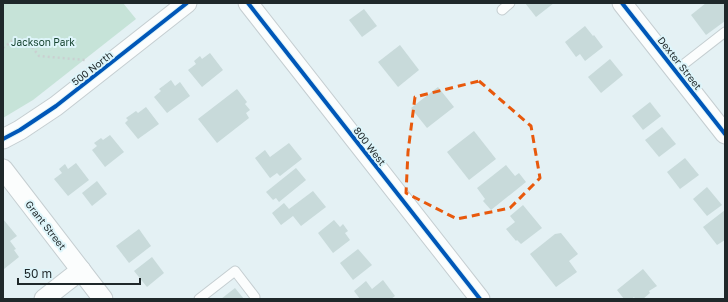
<svg xmlns="http://www.w3.org/2000/svg" width="728" height="302" font-family="'Golos Text',sans-serif">
  <rect width="100%" height="100%" fill="#e4f1f4"/>
  <polygon fill="#c6e3d8" points="3,3 123,3 136,19 33,100 3,118"/>
  <g fill="#c8dada">
    <polygon points="525,3 554,3 536,17"/>
    <polygon points="706,3 725,3 725,21 706,35 691,15"/>
    <polygon points="364,9 377,26 362,37 349,20"/>
    <polygon points="585,26 593,36 594,35 603,47 585,61 580,54 576,57 565,42"/>
    <polygon points="400,45 419,70 398,87 378,62"/>
    <polygon points="210,53 223,70 202,87 188,70 196,64 194,61 200,56 202,59"/>
    <polygon points="610,59 623,75 601,93 588,77"/>
    <polygon points="171,80 175,86 180,82 190,96 167,113 154,97 161,91 159,89"/>
    <polygon points="438,87 454,107 427,128 411,108"/>
    <polygon points="237,89 247,102 245,104 250,110 246,113 249,118 217,143 198,119"/>
    <polygon points="650,102 661,116 643,130 632,116"/>
    <polygon points="146,107 159,124 138,139 125,123 128,120 126,118 136,111 138,113"/>
    <polygon points="662,127 676,144 659,157 645,140"/>
    <polygon points="474,131 496,159 469,180 447,152"/>
    <polygon points="110,135 124,152 105,167 92,150 97,146 94,143 101,138 103,140"/>
    <polygon points="289,143 302,159 280,176 277,173 270,178 255,158 265,150 270,157"/>
    <polygon points="685,158 699,175 680,189 667,172"/>
    <polygon points="76,163 89,180 68,196 54,179 62,173 59,169 65,164 68,169"/>
    <polygon points="506,165 515,176 519,173 526,182 491,210 483,201 485,199 477,188"/>
    <polygon points="296,168 306,180 279,202 276,198 273,200 266,192"/>
    <polygon points="97,181 107,194 92,206 82,193"/>
    <polygon points="707,187 722,205 707,216 693,199"/>
    <polygon points="313,191 326,207 301,226 293,216 281,225 272,213 284,203 289,209"/>
    <polygon points="523,205 542,228 521,244 517,240 516,241 506,229 515,222 510,216"/>
    <polygon points="725,210 725,240 717,245 703,227"/>
    <polygon points="3,219 17,236 10,241 16,249 14,250 19,257 4,269"/>
    <polygon points="334,220 340,227 343,224 348,231 345,233 350,240 333,253 318,233"/>
    <polygon points="139,229 151,246 129,263 116,246"/>
    <polygon points="561,233 578,254 569,261 577,272 556,287 530,254 555,234"/>
    <polygon points="358,249 372,265 353,280 340,263"/>
    <polygon points="152,257 164,273 147,287 134,271"/>
    <polygon points="643,269 657,286 649,291 650,293 643,299 635,299 634,297 632,299 624,299 617,290"/>
    <polygon points="383,280 395,296 391,299 360,299 354,291 366,281 372,289"/>
    <polygon points="235,288 244,299 221,299"/>
  </g>
  <g fill="none" stroke-linecap="round" stroke-linejoin="round">
    <defs>
      <g id="service">
        <polyline points="502,10 510,3"/>
        <polyline points="675,71 725,32"/>
        <polyline points="199,299 235,271 255,297"/>
      </g>
      <g id="minor">
        <polyline points="248,3 480,299"/>
        <polyline points="622,3 725,134"/>
        <polyline points="3,139 20,130 56,106 187,3"/>
        <polyline points="3,169 103,299"/>
        <polyline points="44,299 81,270"/>
      </g>
    </defs>
    <use href="#service" stroke="#c5ced1" stroke-width="11"/>
    <use href="#minor" stroke="#c5ced1" stroke-width="21"/>
    <polyline stroke="#cad0d1" stroke-width="2.5" stroke-dasharray="2 3" stroke-linecap="butt" points="3,48 17,37 21,41 25,38 39,56 85,60"/>
    <use href="#service" stroke="#fbfdfd" stroke-width="9"/>
    <use href="#minor" stroke="#fbfdfd" stroke-width="19"/>
    <defs>
      <g id="cycleway">
        <polyline points="248,3 480,299"/>
        <polyline points="622,3 725,134"/>
        <polyline points="3,139 20,130 56,106 187,3"/>
      </g>
    </defs>
    <use href="#cycleway" stroke="#def5fa" stroke-width="6"/>
    <use href="#cycleway" stroke="#0057b8" stroke-width="4"/>
  </g>
  <path fill="none" stroke="#e8590c" stroke-width="3" stroke-dasharray="8 5" stroke-linejoin="round" d="M479,81l52,45 9,52 -30,30 -53,11 -51,-26 2,-41 7,-55z"/>
  <g text-anchor="middle" dominant-baseline="central" stroke-width="4" stroke-linejoin="round" paint-order="stroke">
    <g font-size="10" fill="#194633" stroke="#def5fa">
      <text x="43" y="42">Jackson Park</text>
    </g>
    <g font-size="10" fill="#1f282a" stroke="#def5fa">
      <text transform="translate(680 63) rotate(52)">Dexter Street</text>
      <text transform="translate(92 68) rotate(-38)">500 North</text>
      <text transform="translate(370 146) rotate(52)">800 West</text>
      <text transform="translate(46 225) rotate(52)">Grant Street</text>
    </g>
  </g>
  <rect width="728" height="302" fill="none" stroke="#1f282a" stroke-width="8"/>
  <path d="M18 278v6h122v-6" fill="none" stroke="#1f282a" stroke-width="2"/>
  <text x="24" y="278" font-size="12" fill="#1f282a" stroke="#def5fa" stroke-width="3" paint-order="stroke">50 m</text>
</svg>
